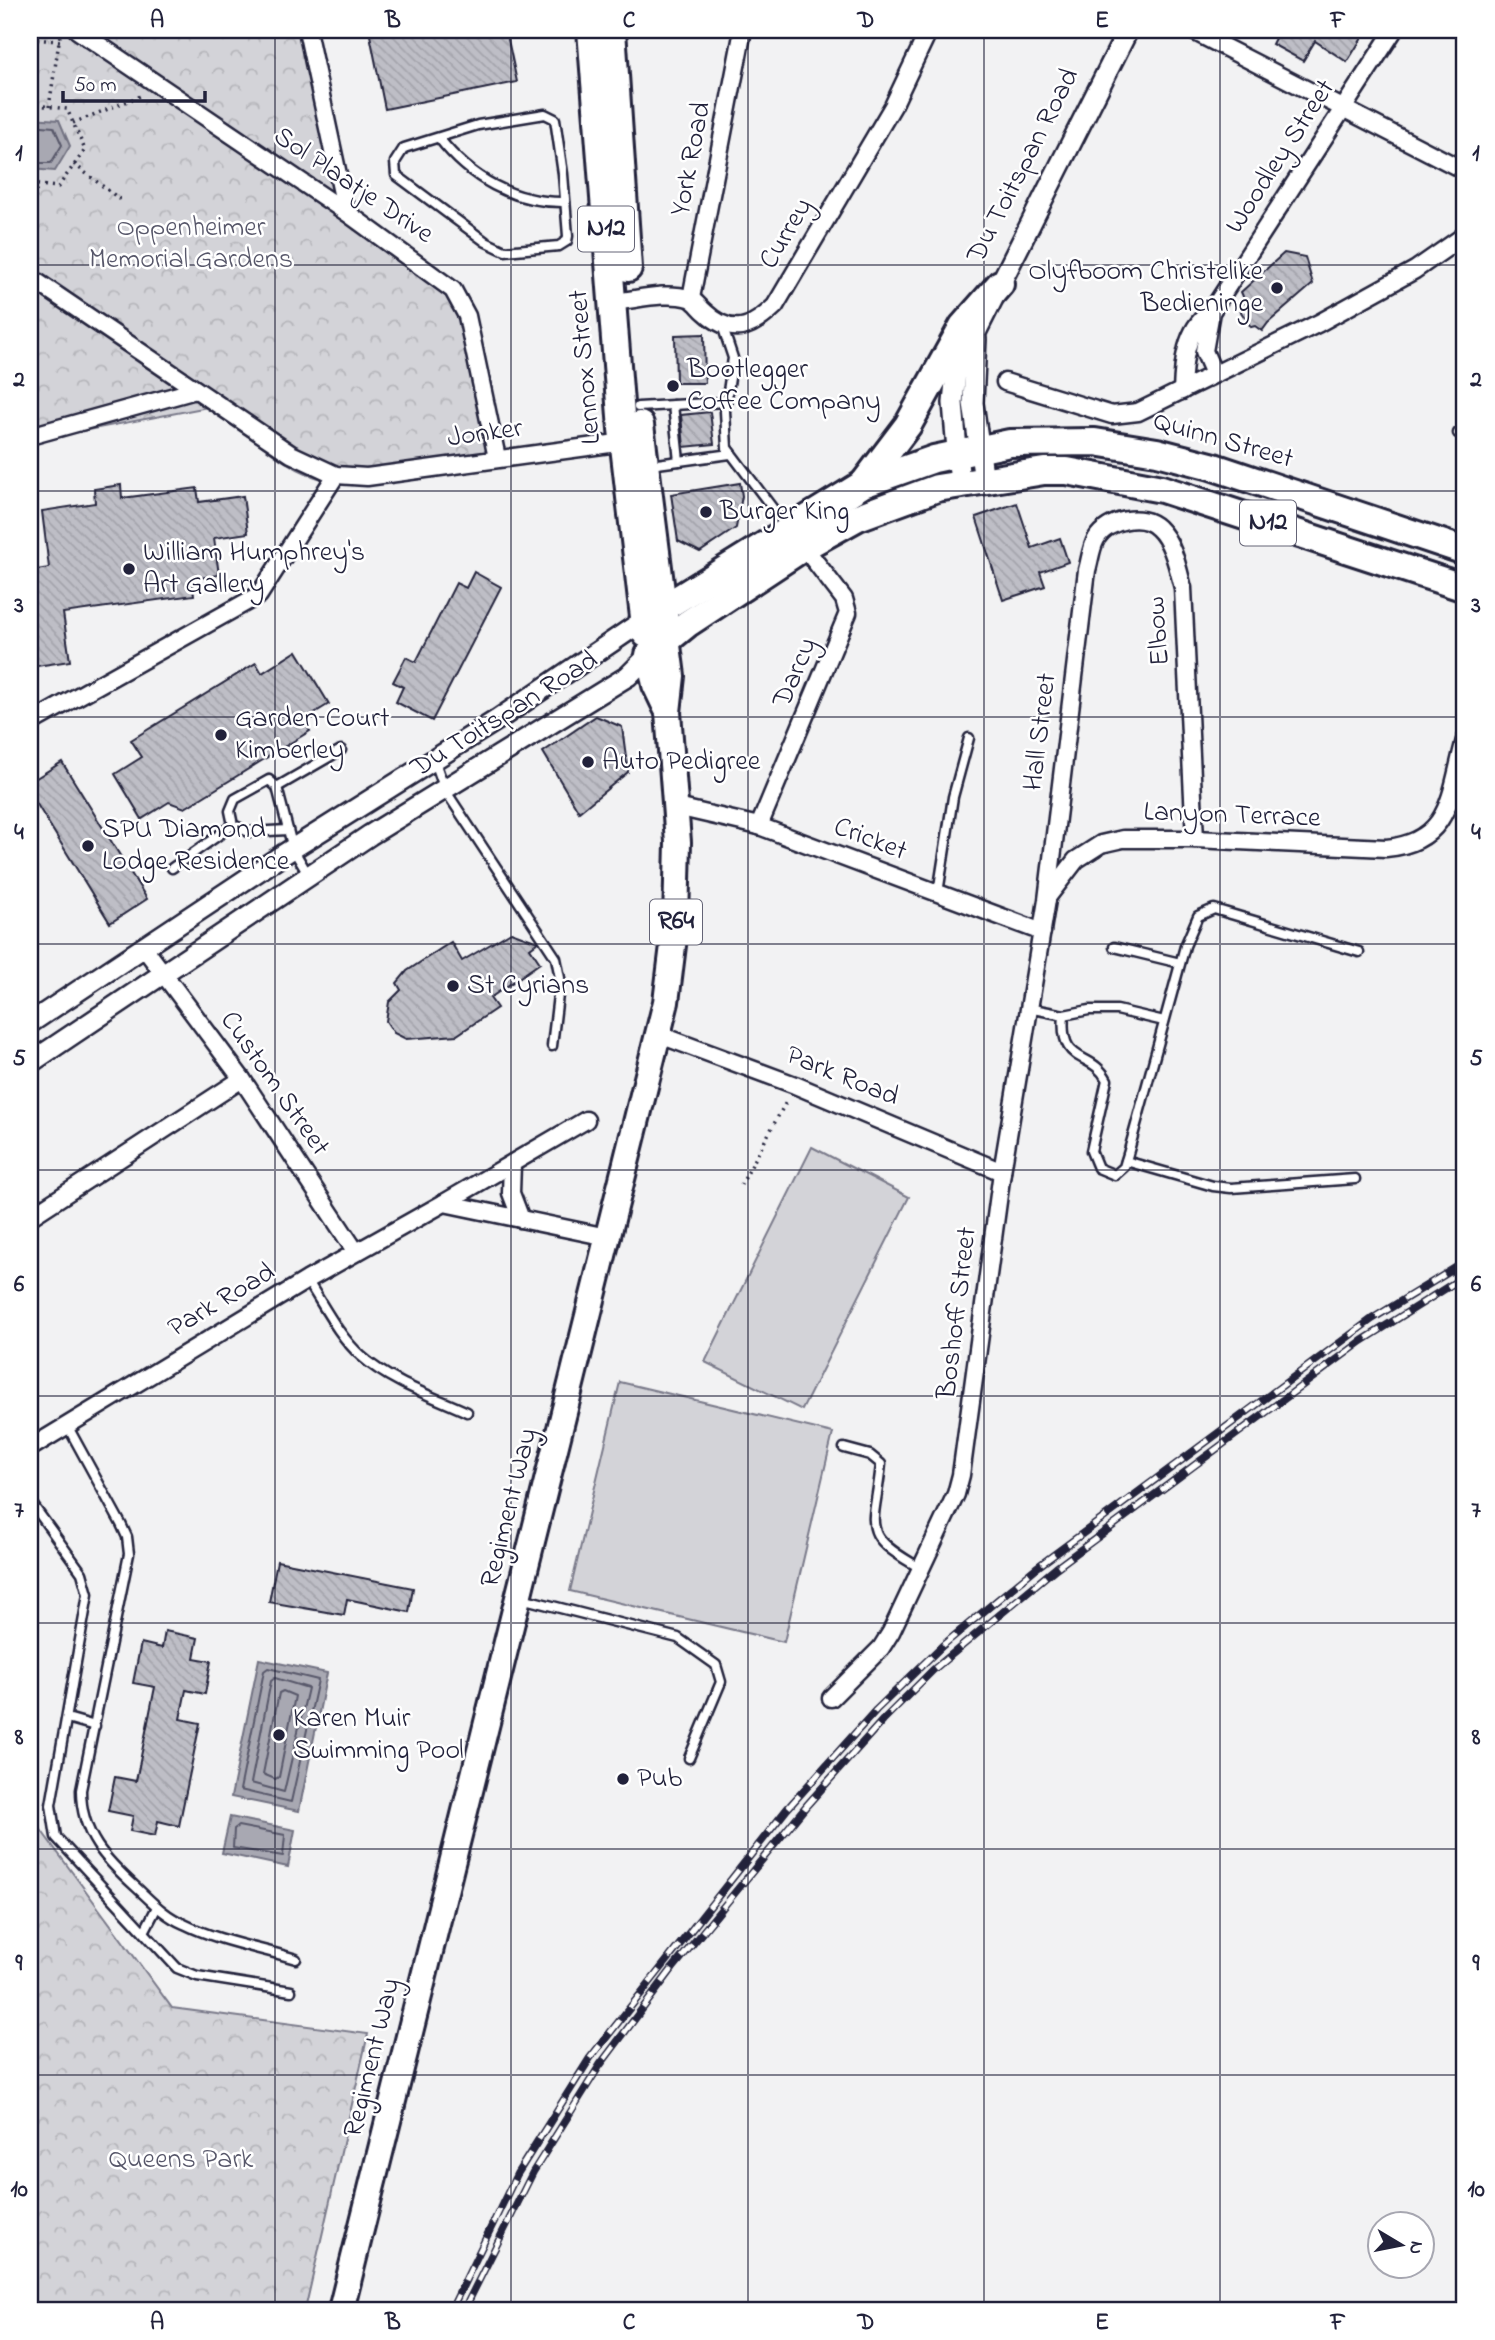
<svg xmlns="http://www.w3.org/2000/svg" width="1495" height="2340" font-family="'Indie Flower',sans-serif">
  <defs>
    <pattern id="park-crowns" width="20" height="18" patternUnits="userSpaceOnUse" patternTransform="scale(1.75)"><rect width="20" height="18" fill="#d3d3d8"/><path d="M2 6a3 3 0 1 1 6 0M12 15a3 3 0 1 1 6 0" fill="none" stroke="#b5b5ba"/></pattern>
    <pattern id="building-back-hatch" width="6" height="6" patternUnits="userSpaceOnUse" patternTransform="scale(1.75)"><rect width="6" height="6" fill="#bebec6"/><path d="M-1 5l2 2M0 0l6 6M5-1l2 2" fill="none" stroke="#a3a3ab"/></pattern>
  </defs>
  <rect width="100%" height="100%" fill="#f2f2f3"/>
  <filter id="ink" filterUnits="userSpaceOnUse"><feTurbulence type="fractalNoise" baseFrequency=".0143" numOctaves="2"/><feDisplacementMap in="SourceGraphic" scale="14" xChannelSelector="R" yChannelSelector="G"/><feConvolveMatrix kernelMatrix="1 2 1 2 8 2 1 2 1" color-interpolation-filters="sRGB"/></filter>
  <g filter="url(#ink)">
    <g fill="url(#park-crowns)" stroke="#7a7a8a" stroke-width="2">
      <path d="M30,30h275l45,191 109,77 34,168 -152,18c-51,-8 -89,-47 -128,-78l-183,35z"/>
      <polygon points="30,1815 172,2008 368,2034 305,2310 30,2310"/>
    </g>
    <g fill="#d3d3d8" stroke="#7a7a8a" stroke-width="2">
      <polygon points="812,1147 909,1197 802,1410 705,1362"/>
      <polygon points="620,1382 833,1433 784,1642 570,1591"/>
    </g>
    <g fill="#a8a8b2" stroke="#727282" stroke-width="2">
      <polygon points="31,118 59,120 70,146 55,171 30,169"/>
      <polygon points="259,1659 327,1673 299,1811 231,1797"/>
      <polygon points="230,1817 295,1830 288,1867 222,1853"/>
    </g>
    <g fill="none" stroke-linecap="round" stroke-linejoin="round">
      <g stroke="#58586b" stroke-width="2">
        <polyline points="30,125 54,127 62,145 51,163 30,163"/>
        <polygon points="268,1668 318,1680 291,1802 240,1790 264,1671"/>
        <polygon points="275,1678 308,1688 284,1792 251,1783 271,1681"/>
        <polygon points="283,1691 295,1696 279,1777 275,1779 263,1774 279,1693"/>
        <polygon points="238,1826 285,1835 283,1856 233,1848 234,1829"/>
      </g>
    </g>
    <g fill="url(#building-back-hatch)" stroke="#22223b" stroke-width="2">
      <polygon points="369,30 506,30 517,82 385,109"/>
      <polygon points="1279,30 1367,30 1347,62 1315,41 1303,61 1272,44"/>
      <polygon points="1284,253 1305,257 1313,284 1268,323 1262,331 1255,326 1251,327 1241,312 1240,305 1245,301 1241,292"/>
      <polygon points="704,334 705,383 676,383 675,335"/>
      <polygon points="710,412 714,444 684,447 681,415"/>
      <polygon points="740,483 742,496 736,528 700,552 678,541 671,494"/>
      <polygon points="121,485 122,498 197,488 199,502 243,496 248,533 214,538 219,575 192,579 194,595 63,613 70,661 30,667 30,571 49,568 42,511 95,503 94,489"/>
      <polygon points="1017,503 1032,548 1060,538 1068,562 1040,572 1045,586 1003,600 976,517"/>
      <polygon points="474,572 501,587 432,721 396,702 403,687 393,682 406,657 416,662 456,583 466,588"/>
      <polygon points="297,651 329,704 303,720 310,731 185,808 169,802 142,819 115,774 142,757 131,740 256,663 262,673"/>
      <polygon points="596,716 622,727 628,772 579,812 543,752"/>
      <polygon points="62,762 147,899 110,923 30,793 30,782"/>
      <polygon points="511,932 538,942 530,948 540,963 490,998 497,1008 457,1035 406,1039 394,1033 386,1021 389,1002 401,990 397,983 407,971 451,942 462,961"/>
      <polygon points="277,1561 413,1588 409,1612 347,1599 344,1615 269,1602"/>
      <polygon points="165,1631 198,1638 194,1658 211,1661 205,1694 186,1690 180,1719 200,1723 179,1826 158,1821 155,1836 130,1831 133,1816 108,1811 115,1777 136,1781 155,1687 133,1683 141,1643 162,1648"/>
    </g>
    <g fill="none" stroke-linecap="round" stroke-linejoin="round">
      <defs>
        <g id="service">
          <polygon points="545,114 555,119 563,174 568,236 567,241 559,246 505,251 486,242 396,175 395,162 404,148 478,125"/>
          <path d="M439,138c31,40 74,65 126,64"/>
          <polyline points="722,325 733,358 725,411 727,448 786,526"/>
          <polyline points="673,405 679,461"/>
          <polyline points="638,407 726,402"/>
          <polyline points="1458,433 1465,436"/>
          <polyline points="650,465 730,454"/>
          <polyline points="434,759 445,790 556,958 560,978 552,1046"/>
          <polyline points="277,787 341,750"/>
          <polyline points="1447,802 1465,804"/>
          <polyline points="233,825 249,832 288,830"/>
          <polyline points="172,868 233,825 230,811 235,799 269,780 277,787 293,849 309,876"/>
          <polyline points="938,893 953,797 969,738"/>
          <polyline points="1114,947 1180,963"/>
          <polyline points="1028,1008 1064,1015 1089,1010 1117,1010 1164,1021"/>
          <path d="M1064,1015c-5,52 28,35 43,65l-16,71 7,17 17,7 9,-8 4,-13 57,-208 13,-30 16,-7 145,43"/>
          <polyline points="1126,1161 1213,1186 1231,1188 1355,1179"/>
          <path d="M307,1280c17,26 31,55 54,76 29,26 71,40 106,56"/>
          <path d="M68,1427l53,97 6,13 2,17 -48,236c0,45 25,70 56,98 15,14 28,28 47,36 34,17 76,24 112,35"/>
          <path d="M844,1448l26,7 11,9c-6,64 -25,68 41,105"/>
          <polyline points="30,1501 82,1573 88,1594 51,1805 56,1837 177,1968 197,1976 291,1991"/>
          <polyline points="521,1598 678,1638 716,1665 721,1682 689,1758"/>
          <polyline points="67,1718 95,1726"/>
          <polyline points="144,1932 157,1907"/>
        </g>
        <g id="minor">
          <polyline points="77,30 346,212 453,290 467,316 497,458"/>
          <polyline points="307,30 346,212"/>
          <polyline points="1191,30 1465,171"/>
          <polyline points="30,277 291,454 336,475 367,477 632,441"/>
          <polyline points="691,298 743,30"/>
          <path d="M612,302c24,-2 53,-11 77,-4 6,2 11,10 16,14 27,25 46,17 70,-6l118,-200 36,-76"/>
          <polyline points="1214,374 1204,351 1211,312 1394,30"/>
          <polyline points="1005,382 1112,415 1138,412 1319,323 1415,270 1465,235"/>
          <path d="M1182,391c1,-28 3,-60 27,-78"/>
          <polyline points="30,436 196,390"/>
          <polyline points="30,723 259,595 336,475"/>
          <polyline points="677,807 759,826 1042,932"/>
          <polyline points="759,826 848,613 844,599 804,547"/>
          <path d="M1049,895l27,-35 25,-16 22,-5h72l191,9c66,-6 64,-55 79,-108"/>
          <polyline points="145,949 242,1079 356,1252"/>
          <polyline points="660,1035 795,1085 1002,1172"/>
          <polyline points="512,1164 511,1193 521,1219"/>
          <polyline points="444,1203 586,1120"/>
          <polyline points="30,1217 242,1079"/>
          <polyline points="30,1448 307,1280 444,1203 607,1237"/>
          <path d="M831,1698l50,-50 10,-16 65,-138 5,-19 41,-303 45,-272 40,-330c3,-10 4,-22 9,-31 11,-19 46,-27 62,-11 15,14 20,41 25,60l12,251"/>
        </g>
        <g id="tertiary">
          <polyline points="976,339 973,403 984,481"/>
          <polyline points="960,485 953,403 956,372 1128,30"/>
          <polyline points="30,1023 281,856 497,720 644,620"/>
          <polyline points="30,1063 370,835 628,676 649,655"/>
        </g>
        <g id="primary">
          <polyline points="649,655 655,685 666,708"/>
          <polyline points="341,2310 666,1002 676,921 678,842 668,712 672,676 667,638"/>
        </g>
        <g id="trunk">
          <polyline points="591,30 622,429 646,634"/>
          <polyline points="612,30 628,268"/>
          <polyline points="640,425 665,623"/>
          <polyline points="864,483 908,425 963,326 1000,284"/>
          <polyline points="644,620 863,484 934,459 1010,443 1095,442 1157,452 1211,466 1465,551"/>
          <polyline points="649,655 687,624 804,547 858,517 937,488 1044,471 1067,471 1162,489 1465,588"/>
        </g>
      </defs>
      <use href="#service" stroke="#22223b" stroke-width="13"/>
      <use href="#minor" stroke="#22223b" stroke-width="21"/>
      <use href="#tertiary" stroke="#22223b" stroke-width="24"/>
      <use href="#primary" stroke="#22223b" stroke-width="30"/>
      <use href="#trunk" stroke="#22223b" stroke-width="32"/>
      <g stroke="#22223b" stroke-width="3.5" stroke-dasharray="2 5" stroke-linecap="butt">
        <polyline points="30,39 60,41"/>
        <polyline points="30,104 67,109 85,150 58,187 30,184"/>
        <polyline points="49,107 60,35"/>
        <polyline points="73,123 143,95"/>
        <polyline points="74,164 122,201"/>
        <polyline points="30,233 37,185"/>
        <polyline points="741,1185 787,1100"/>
      </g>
      <use href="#service" stroke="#fff" stroke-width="8"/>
      <use href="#minor" stroke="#fff" stroke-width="16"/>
      <use href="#tertiary" stroke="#fff" stroke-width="19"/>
      <use href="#primary" stroke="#fff" stroke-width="24"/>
      <use href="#trunk" stroke="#fff" stroke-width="26"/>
      <defs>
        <g id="rail">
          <polyline points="451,2310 517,2174 590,2058 787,1809 876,1710 942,1646 1036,1568 1372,1319 1465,1262"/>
          <polyline points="464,2310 533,2172 600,2065 673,1968 807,1805 883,1720 933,1670 1056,1568 1362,1341 1465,1276"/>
        </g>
      </defs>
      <use href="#rail" stroke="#22223b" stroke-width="8"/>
      <use href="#rail" stroke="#fff" stroke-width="5" stroke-dasharray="16" stroke-linecap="butt"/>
    </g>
  </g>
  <path fill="none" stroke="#22223b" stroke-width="2" stroke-opacity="0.55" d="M275,30v2280M511,30v2280M748,30v2280M984,30v2280M1220,30v2280M30,265h1435M30,491h1435M30,717h1435M30,944h1435M30,1170h1435M30,1396h1435M30,1623h1435M30,1849h1435M30,2075h1435"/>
  <g fill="#22223b" stroke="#fff" stroke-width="2.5">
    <circle cx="1277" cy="288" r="7"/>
    <circle cx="673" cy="386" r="7"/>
    <circle cx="706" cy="512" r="7"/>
    <circle cx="129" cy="569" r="7"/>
    <circle cx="221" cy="735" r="7"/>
    <circle cx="588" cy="762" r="7"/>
    <circle cx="88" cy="846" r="7"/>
    <circle cx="453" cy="986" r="7"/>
    <circle cx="279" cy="1735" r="7"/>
    <circle cx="623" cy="1779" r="7"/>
  </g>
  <g text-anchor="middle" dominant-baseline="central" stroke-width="5" stroke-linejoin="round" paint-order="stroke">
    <g fill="#fff" stroke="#646476" stroke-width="2">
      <rect x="578" y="206.5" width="56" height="45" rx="5"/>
      <rect x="1240" y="500.5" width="56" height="45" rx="5"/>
      <rect x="650" y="899.5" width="52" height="45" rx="5"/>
    </g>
    <g font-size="26" font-weight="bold" fill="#22223b">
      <text x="606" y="229">N12</text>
      <text x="1268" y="523">N12</text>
      <text x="676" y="922">R64</text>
    </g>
    <g font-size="28" fill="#22223b" stroke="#fff">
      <text transform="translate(1281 157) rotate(-57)">Woodley Street</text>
      <text transform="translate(692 159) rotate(-79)">York Road</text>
      <text transform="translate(1024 166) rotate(-63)">Du Toitspan Road</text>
      <text transform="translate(353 186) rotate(34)">Sol Plaatje Drive</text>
      <text transform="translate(787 234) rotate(-59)">Currey</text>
      <text transform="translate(586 367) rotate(-95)">Lennox Street</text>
      <text transform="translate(485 434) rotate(-8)">Jonker</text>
      <text transform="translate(1223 441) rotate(16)">Quinn Street</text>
      <text transform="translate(1159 631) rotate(-94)">Elbow</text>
      <text transform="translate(796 673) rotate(-67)">Darcy</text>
      <text transform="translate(505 715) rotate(-32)">Du Toitspan Road</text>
      <text transform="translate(1041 732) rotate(-83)">Hall Street</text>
      <text transform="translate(1232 816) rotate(2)">Lanyon Terrace</text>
      <text transform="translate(870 840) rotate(21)">Cricket</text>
      <text transform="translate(842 1077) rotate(22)">Park Road</text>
      <text transform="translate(274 1084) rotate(55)">Custom Street</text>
      <text transform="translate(222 1301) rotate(-31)">Park Road</text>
      <text transform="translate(958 1313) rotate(-83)">Boshoff Street</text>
      <text transform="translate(510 1508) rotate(-76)">Regiment Way</text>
      <text transform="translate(373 2058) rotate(-76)">Regiment Way</text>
    </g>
    <g font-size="28" fill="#57576a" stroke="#fff">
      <text x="191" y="228">Oppenheimer<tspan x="191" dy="32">Memorial Gardens</tspan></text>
      <text x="181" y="2160">Queens Park</text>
    </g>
    <g font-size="28" fill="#22223b" stroke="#fff" text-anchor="start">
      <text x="1263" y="272" text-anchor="end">Olyfboom Christelike<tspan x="1263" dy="32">Bedieninge</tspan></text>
      <text x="687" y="370">Bootlegger<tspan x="687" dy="32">Coffee Company</tspan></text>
      <text x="720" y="512">Burger King</text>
      <text x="143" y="553">William Humphrey's<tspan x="143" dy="32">Art Gallery</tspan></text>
      <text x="235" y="719">Garden Court<tspan x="235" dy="32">Kimberley</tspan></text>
      <text x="602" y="762">Auto Pedigree</text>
      <text x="102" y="830">SPU Diamond<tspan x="102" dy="32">Lodge Residence</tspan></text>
      <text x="467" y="986">St Cyrians</text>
      <text x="293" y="1719">Karen Muir<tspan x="293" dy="32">Swimming Pool</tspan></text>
      <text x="637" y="1779">Pub</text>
    </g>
  </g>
  <rect width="1495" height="2340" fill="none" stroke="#fff" stroke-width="77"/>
  <g transform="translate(1401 2245) rotate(100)"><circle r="33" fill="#ffffff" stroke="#a7a7b1" stroke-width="2"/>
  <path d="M0-5L12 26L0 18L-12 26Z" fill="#22223b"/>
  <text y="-10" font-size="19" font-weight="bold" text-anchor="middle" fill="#22223b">N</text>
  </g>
  <path d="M63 91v10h142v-10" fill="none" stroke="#22223b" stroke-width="3.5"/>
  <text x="74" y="91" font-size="21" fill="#22223b" stroke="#ffffff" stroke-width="5" paint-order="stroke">50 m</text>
  <rect x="38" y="38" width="1418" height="2264" fill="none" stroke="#22223b" stroke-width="2.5"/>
  <g font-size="23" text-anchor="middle" font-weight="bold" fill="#22223b">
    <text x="157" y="27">A</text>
    <text x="393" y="27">B</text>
    <text x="629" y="27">C</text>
    <text x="866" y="27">D</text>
    <text x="1102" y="27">E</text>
    <text x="1338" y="27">F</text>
    <text x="19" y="160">1</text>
    <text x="1476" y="160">1</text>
    <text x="19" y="386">2</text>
    <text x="1476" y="386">2</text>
    <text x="19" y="612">3</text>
    <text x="1476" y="612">3</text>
    <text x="19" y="839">4</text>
    <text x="1476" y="839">4</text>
    <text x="19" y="1065">5</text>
    <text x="1476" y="1065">5</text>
    <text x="19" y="1291">6</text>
    <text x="1476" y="1291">6</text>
    <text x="19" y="1517">7</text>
    <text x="1476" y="1517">7</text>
    <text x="19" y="1744">8</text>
    <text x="1476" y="1744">8</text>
    <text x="19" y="1970">9</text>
    <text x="1476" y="1970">9</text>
    <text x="19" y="2196">10</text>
    <text x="1476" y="2196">10</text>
    <text x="157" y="2329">A</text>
    <text x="393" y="2329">B</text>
    <text x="629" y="2329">C</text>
    <text x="866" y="2329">D</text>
    <text x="1102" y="2329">E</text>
    <text x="1338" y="2329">F</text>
  </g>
</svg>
